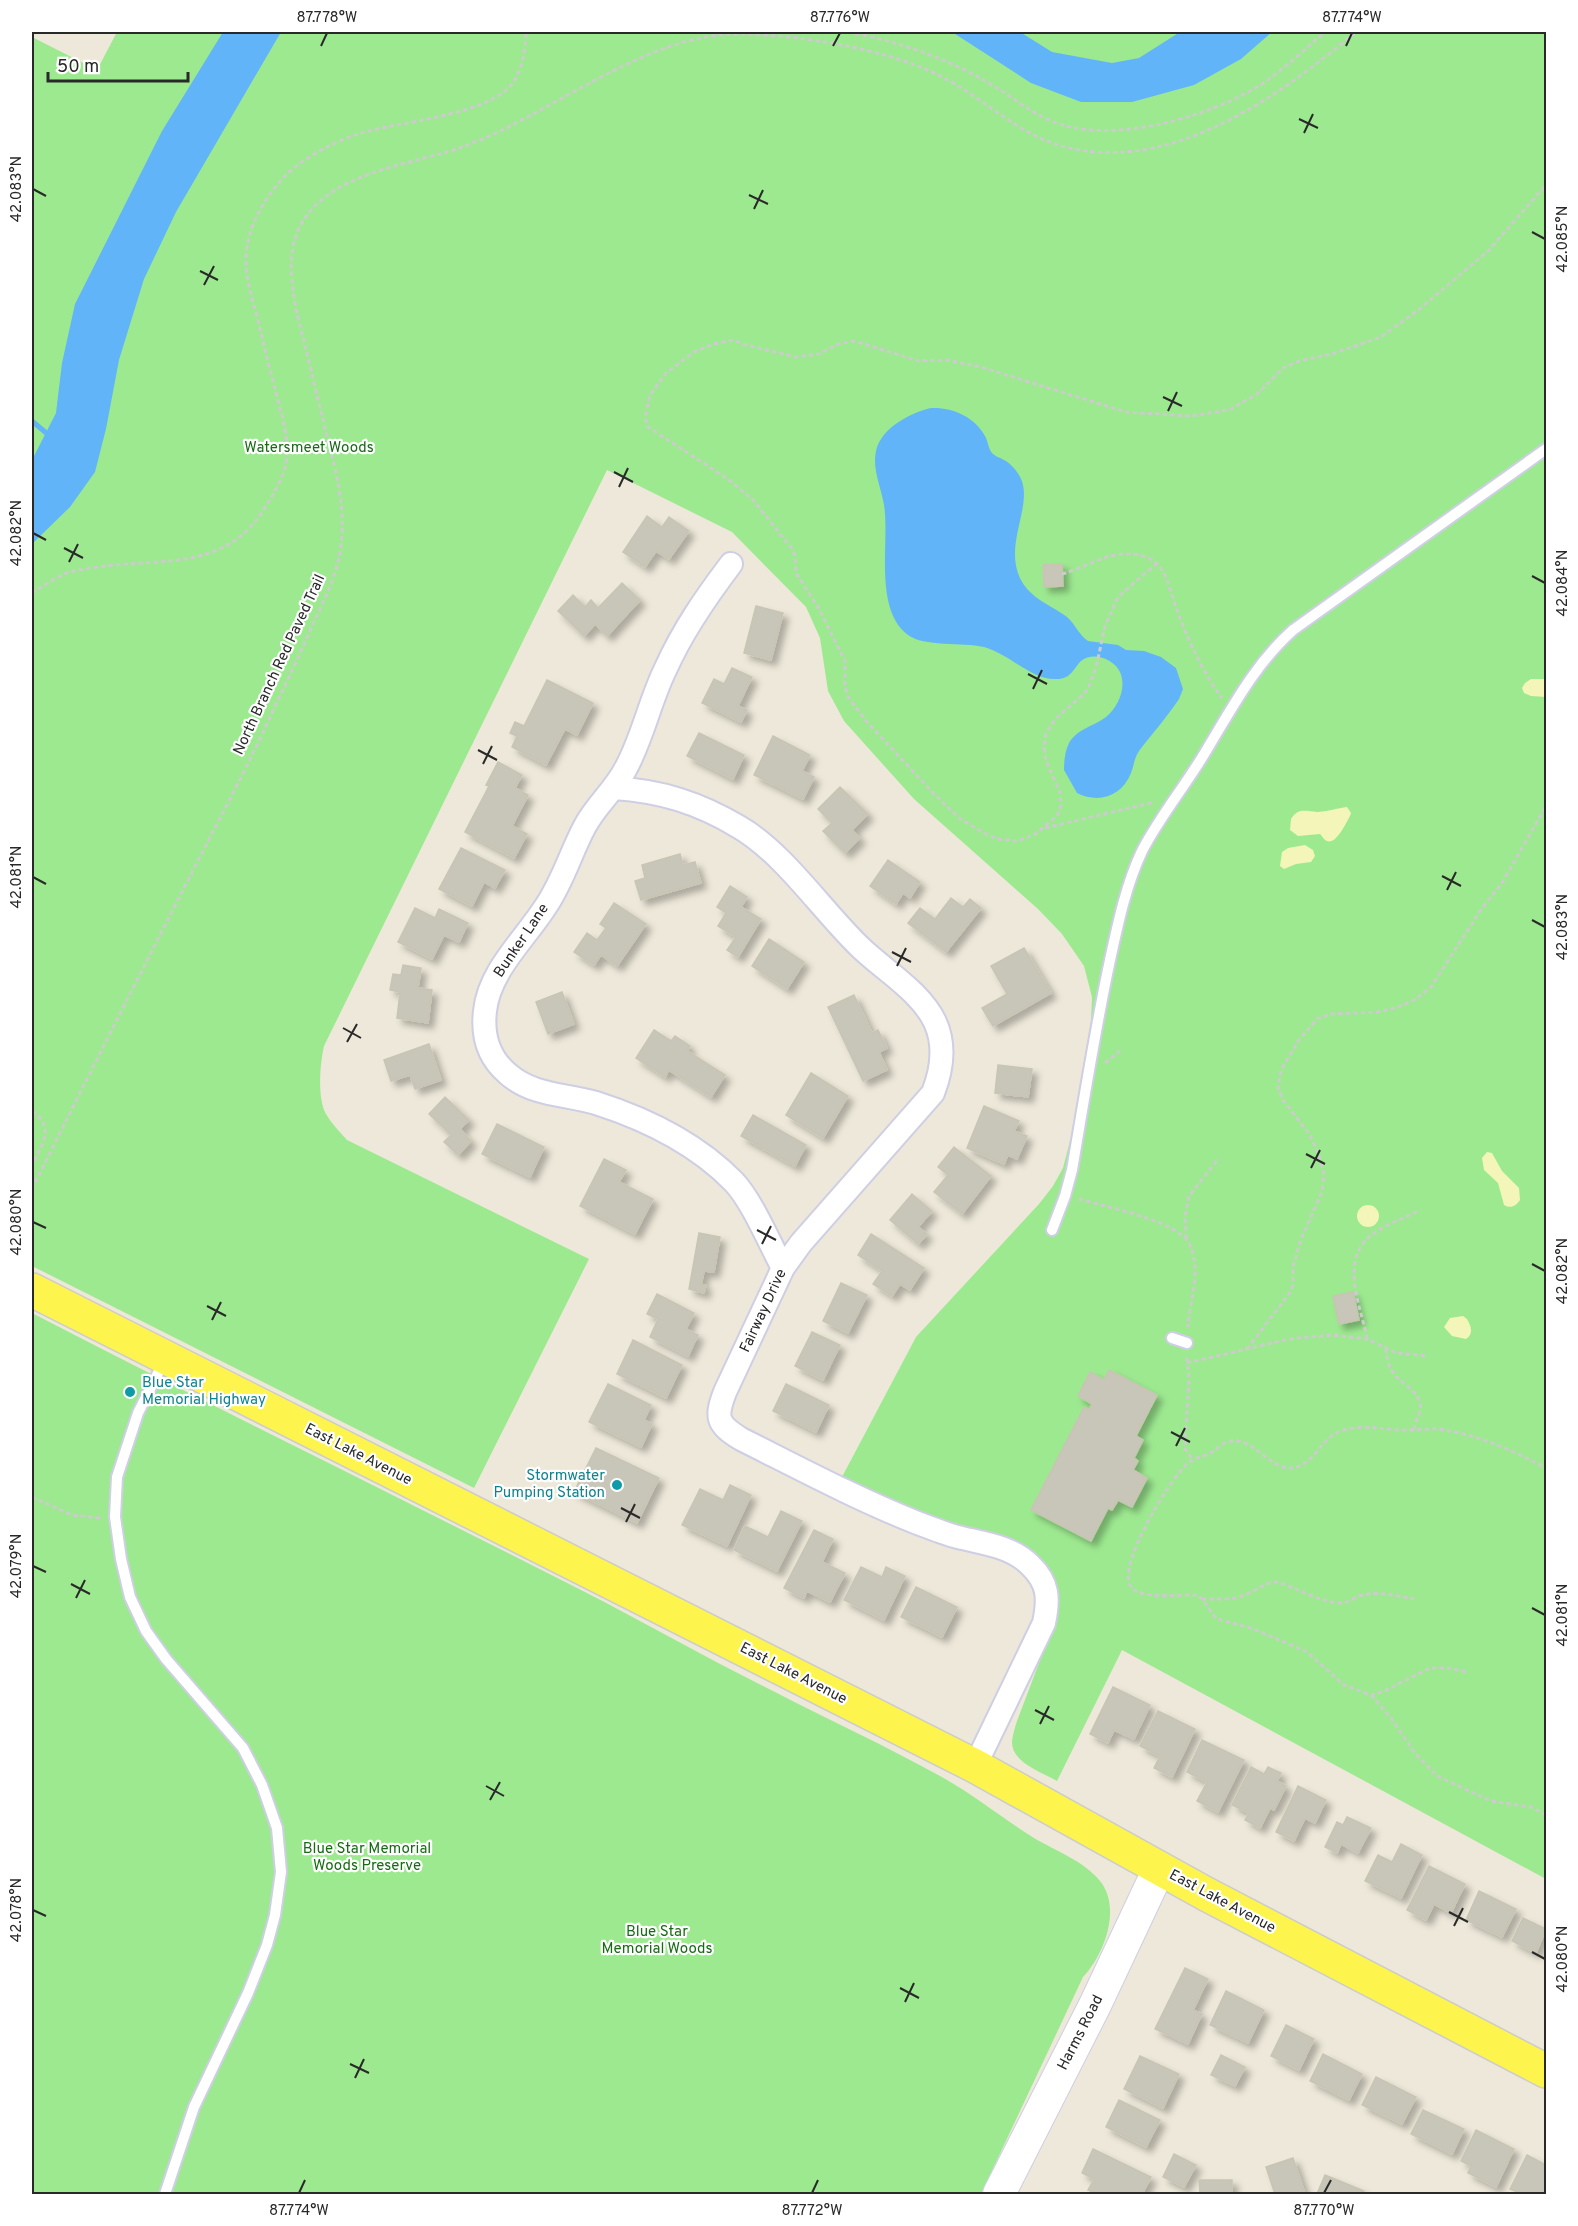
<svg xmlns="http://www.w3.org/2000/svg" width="1578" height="2226" font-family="Overpass,sans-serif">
  <defs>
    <filter id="shadow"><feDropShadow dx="5.5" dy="5.5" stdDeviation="3" flood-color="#0004"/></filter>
  </defs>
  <rect width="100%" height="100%" fill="#ede8d9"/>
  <g fill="#9de990">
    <path d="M117,32h1429v1847l-424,-229 -65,131c-15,-9 -46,-18 -45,-40 1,-7 3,-14 5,-20l41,-108c6,-75 -62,-73 -114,-92 -35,-13 -68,-27 -102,-44l74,-140 123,-133 14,-18 10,-18 8,-31 20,-116 1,-24 -8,-31 -22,-32 -24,-25 -124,-110 -70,-78 -16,-30 -8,-53 -14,-31 -74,-75 -125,-62 -283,576c-4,18 -7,52 2,68 5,9 14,18 21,26l242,119 -115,229 -442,-222v-1229l65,33z"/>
    <path d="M32,1313c182,94 366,184 549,277 65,33 129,70 194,102 54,28 111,54 165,84 33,18 62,42 94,62 22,13 50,23 66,43 22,27 4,74 -17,96l-102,217h-949z"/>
  </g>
  <g fill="#f3f5b9">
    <polygon points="1531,679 1546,679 1546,697 1531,696 1524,693 1522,688 1525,683"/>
    <path d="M1347,807l4,6 -1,3c-4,7 -14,29 -23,25 -3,-1 -5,-5 -7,-7l-22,2 -8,-6 1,-11c7,-11 14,-8 26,-7 8,0 21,-4 30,-5z"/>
    <polygon points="1305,845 1313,850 1315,856 1311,862 1296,864 1284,869 1280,866 1282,852 1288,848"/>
    <path d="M1487,1152l5,1 10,18 17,17 1,12c-4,6 -9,9 -16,5l-6,-22 -14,-13 -2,-12z"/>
    <circle cx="1368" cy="1216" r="11"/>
    <path d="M1463,1316l4,3c4,7 7,15 -1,20l-14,-3 -8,-9 6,-9z"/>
  </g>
  <g fill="#62b4f9">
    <polygon points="223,32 281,32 176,212 144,279 119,360 106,429 95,472 70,507 32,544 32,460 56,413 62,363 75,304 162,131"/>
    <polygon points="952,32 1020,32 1052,52 1112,63 1139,58 1180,32 1272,32 1241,59 1194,85 1132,102 1081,102 1031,83"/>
    <path d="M931,408c21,-1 44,9 54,28 3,5 3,12 7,17 4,4 7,4 12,7 8,4 17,15 19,25 6,28 -19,62 -2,95 10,19 30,25 46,37 8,7 12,18 21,24l30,4 8,5 18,1 17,6 15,11 7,21 -4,10c-12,18 -27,35 -40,52 -5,7 -5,15 -8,22 -9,23 -32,31 -54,20l-13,-23c0,-9 1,-19 5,-27 8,-14 25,-17 37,-26 12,-10 21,-29 14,-45 -6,-13 -27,-21 -39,-11 -8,8 -10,18 -24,18 -25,2 -47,-25 -73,-32 -22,-5 -60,0 -76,-12 -35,-26 -18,-94 -24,-130 -3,-18 -12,-36 -8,-54 5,-23 34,-38 55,-43z"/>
  </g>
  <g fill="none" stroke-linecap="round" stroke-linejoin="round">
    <polyline stroke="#62b4f9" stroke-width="5" points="32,421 51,437"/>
  </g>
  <g fill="#c8c5b9" stroke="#c8c5b3" stroke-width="1.5" filter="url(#shadow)">
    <polygon points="647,516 662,527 669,517 689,531 669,559 656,551 645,567 623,552"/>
    <polygon points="1062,564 1063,586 1044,587 1043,565"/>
    <polygon points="622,583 640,600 607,636 595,624 584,636 558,611 573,595 585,607 591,600 598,608"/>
    <polygon points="756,606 783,613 771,660 744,653"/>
    <polygon points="732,668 752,677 738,706 747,710 741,722 702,703 714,679 724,684"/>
    <polygon points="547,680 593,703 577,735 565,729 546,765 512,747 517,736 510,733 515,722 524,726"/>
    <polygon points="699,733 744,755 733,779 687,756"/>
    <polygon points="773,736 810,755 802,771 814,777 803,799 754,775"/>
    <polygon points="498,762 522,775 515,788 528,795 512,826 527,834 514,858 465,832 489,786 486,785"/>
    <polygon points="840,787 868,814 852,830 860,838 845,853 823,831 832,823 818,809"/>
    <polygon points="461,848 505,870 495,888 484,882 472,906 439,889"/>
    <polygon points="680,854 683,865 695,862 701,883 641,900 635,881 645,878 642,865"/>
    <polygon points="888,860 920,882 910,898 903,893 896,904 870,886"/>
    <polygon points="730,886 747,897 741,907 761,919 738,957 727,950 736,937 718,926 726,913 717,907"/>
    <polygon points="951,898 963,907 970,899 981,908 946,952 908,923 920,908 935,919"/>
    <polygon points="614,903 646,924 617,966 601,955 594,965 574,952 587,933 597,940 606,928 600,924"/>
    <polygon points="415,908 435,918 439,909 468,923 459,942 444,935 432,959 398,942"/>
    <polygon points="769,939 804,962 787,989 752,966"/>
    <polygon points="1024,948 1051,993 993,1026 982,1008 1007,994 991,966"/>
    <polygon points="403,965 421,968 418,988 432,990 428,1023 397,1018 400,992 390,990 393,974 401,975"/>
    <polygon points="562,992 574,1024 548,1034 536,1002"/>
    <polygon points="854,995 872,1033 878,1030 887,1048 879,1052 887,1070 863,1081 828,1007"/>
    <polygon points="654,1030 671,1041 675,1036 690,1046 687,1051 725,1075 711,1097 669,1070 665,1077 636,1058"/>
    <polygon points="429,1044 441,1080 415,1089 410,1075 391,1081 384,1060"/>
    <polygon points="998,1065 1032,1069 1028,1097 995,1093"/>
    <polygon points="811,1073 848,1096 823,1138 786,1115"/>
    <polygon points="445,1097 469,1120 460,1129 471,1141 458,1155 444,1142 451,1135 429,1114"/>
    <polygon points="984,1106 1019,1121 1014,1131 1027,1136 1017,1159 1008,1155 1004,1164 967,1148"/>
    <polygon points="753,1115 806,1145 795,1166 741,1136"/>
    <polygon points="497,1124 544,1147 530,1177 482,1154"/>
    <polygon points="954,1147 991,1176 962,1214 934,1192 948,1175 938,1167"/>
    <polygon points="604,1159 626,1170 619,1182 653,1199 635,1234 580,1206"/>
    <polygon points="912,1194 932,1211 918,1227 927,1234 918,1244 890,1220"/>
    <polygon points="699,1233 720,1237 714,1272 704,1271 701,1285 706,1285 704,1293 689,1289"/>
    <polygon points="871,1234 924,1268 910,1290 900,1284 892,1296 873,1284 882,1271 858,1255"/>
    <polygon points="841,1283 867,1295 848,1333 823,1321"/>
    <polygon points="1353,1292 1359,1320 1339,1324 1333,1296"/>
    <polygon points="657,1294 694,1313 686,1329 698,1335 688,1356 650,1337 658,1319 647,1314"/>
    <polygon points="812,1332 840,1345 823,1380 795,1366"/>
    <polygon points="633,1340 682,1365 666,1398 617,1374"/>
    <polygon points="1109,1370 1157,1395 1136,1436 1143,1440 1134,1458 1138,1461 1133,1470 1147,1478 1132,1507 1118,1500 1112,1510 1108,1508 1091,1541 1031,1510 1084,1407 1089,1410 1092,1404 1078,1396 1090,1372 1104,1380"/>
    <polygon points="608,1384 651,1405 644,1420 652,1424 641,1447 589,1422"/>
    <polygon points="786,1384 829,1405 816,1432 773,1411"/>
    <polygon points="596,1448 659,1478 637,1523 574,1492"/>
    <polygon points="730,1485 751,1495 727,1546 682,1525 700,1489 723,1500"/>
    <polygon points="781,1511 802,1521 777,1571 734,1550 745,1526 768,1537"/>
    <polygon points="814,1530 833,1539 822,1562 845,1573 830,1602 807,1591 804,1598 784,1588"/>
    <polygon points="861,1567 882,1577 886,1567 905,1576 884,1620 844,1600"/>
    <polygon points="916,1587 957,1607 942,1637 901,1617"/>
    <polygon points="1113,1687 1150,1705 1134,1739 1114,1730 1108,1743 1090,1734"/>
    <polygon points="1158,1711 1195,1729 1172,1777 1154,1768 1160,1756 1140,1746"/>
    <polygon points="1202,1740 1244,1760 1218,1812 1197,1801 1207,1782 1187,1772"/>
    <polygon points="1251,1767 1264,1774 1268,1767 1281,1773 1277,1781 1286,1786 1274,1810 1270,1808 1260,1828 1245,1820 1249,1813 1232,1805"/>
    <polygon points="1298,1786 1326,1800 1315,1823 1305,1818 1294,1841 1276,1832"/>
    <polygon points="1347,1817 1371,1828 1358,1853 1341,1844 1337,1853 1325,1847 1337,1822 1343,1825"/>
    <polygon points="1401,1844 1422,1855 1401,1898 1365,1881 1378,1855 1392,1862"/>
    <polygon points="1429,1866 1465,1884 1451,1913 1434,1904 1426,1920 1407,1910"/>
    <polygon points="1479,1891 1516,1909 1502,1937 1466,1920"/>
    <polygon points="1523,1918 1546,1929 1536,1953 1512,1941"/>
    <polygon points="1185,1968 1208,1979 1193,2010 1202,2014 1188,2044 1155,2029"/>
    <polygon points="1226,1991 1264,2010 1248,2043 1210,2025"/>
    <polygon points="1286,2025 1314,2039 1299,2070 1271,2056"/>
    <polygon points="1323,2054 1362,2074 1349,2100 1310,2081"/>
    <polygon points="1221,2055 1245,2067 1235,2086 1211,2075"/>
    <polygon points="1140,2056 1179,2074 1163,2108 1124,2089"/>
    <polygon points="1376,2077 1416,2097 1402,2124 1362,2105"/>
    <polygon points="1119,2100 1160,2120 1146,2147 1106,2127"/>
    <polygon points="1423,2110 1464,2129 1452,2154 1411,2134"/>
    <polygon points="1476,2130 1514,2149 1496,2187 1468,2173 1471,2166 1461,2161"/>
    <polygon points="1093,2149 1151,2177 1142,2194 1098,2194 1088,2190 1094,2179 1082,2173"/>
    <polygon points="1174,2154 1196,2165 1184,2187 1163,2177"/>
    <polygon points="1527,2155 1546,2165 1546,2189 1544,2194 1522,2194 1510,2189"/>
    <polygon points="1293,2158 1305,2194 1275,2194 1266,2167"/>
    <polygon points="1325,2175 1364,2191 1363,2194 1317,2194"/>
    <polygon points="1199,2180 1232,2180 1232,2194 1200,2194"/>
  </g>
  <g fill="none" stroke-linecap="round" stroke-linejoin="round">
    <defs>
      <g id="service">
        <path d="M1052,1230l13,-34 7,-26c12,-70 23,-140 38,-210 8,-37 16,-75 32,-109 18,-35 44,-66 64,-100 26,-43 49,-87 87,-121l253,-181"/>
        <polyline points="1172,1338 1187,1343"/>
        <polyline points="164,1361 138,1413 117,1477 115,1517 121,1559 130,1597 146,1631 166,1659 243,1748 262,1785 277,1828 281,1872 275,1915 267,1945 248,1993 194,2107 165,2194"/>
      </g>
      <g id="minor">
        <path d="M731,564c-25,33 -48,66 -65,104 -16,32 -23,69 -40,100 -11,22 -30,37 -41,58 -14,26 -22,55 -39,80 -21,33 -57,65 -61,105 -3,25 4,47 23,63 25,22 58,20 88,29 50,16 101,41 138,79 18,19 36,62 49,86"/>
        <path d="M614,788c47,3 85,15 125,39 45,26 84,85 122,121 24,23 60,44 74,74 11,24 7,48 -2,71l-132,150 -18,25 -58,124c-10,26 -8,32 16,47 58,29 114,59 174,83 13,5 26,10 39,14 26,7 56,9 76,29 19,18 19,34 14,58l-69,143"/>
      </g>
      <polyline id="secondary" points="999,2194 1095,2005 1159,1869"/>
      <polyline id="primary" points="32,1290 975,1766 1206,1894 1546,2071"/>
    </defs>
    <use href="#service" stroke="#cecee4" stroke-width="14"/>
    <use href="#minor" stroke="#cecee4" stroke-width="26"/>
    <use href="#secondary" stroke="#cecee4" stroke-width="34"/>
    <use href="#primary" stroke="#ccc" stroke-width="36"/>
    <g stroke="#ccc" stroke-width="3" stroke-dasharray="4.5 3" stroke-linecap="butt">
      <path d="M848,32c49,9 98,26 141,51 21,12 40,29 63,38 58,25 158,-4 210,-37 22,-15 43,-35 63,-52"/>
      <polyline points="1157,563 1118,597 1105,626 1096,668 1089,686 1085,693 1055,719 1046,734 1044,748 1046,761 1060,792 1061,806 1057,816 1034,835 1016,841 997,839 984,833 959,818 935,795 867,722 848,697 845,686 845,661 818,607 796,573 795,556 793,550 753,500 728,479 648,427 645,418 650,395 666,373 694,352 713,344 733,340 746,345 796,357 819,354 838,344 854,341 919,361 947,360 981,367 1126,412 1190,416 1229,410 1257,394 1283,368 1299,361 1332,354 1381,337 1417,311 1489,250 1546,185"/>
      <path d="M1062,574c21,-6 44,-21 66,-20 10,0 24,3 30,11 11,12 12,27 18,42 11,31 26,64 46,91"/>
      <path d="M32,593c11,-7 23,-15 35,-20 12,-4 25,-5 37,-7 61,-7 123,3 160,-57 9,-14 18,-29 22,-45 4,-20 -3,-45 -8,-64 -7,-26 -14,-53 -20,-80 -4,-15 -9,-30 -11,-45 -6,-37 13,-73 38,-99 21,-20 48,-34 76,-43 37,-11 127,-18 151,-49 11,-15 13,-34 14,-52"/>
      <polyline points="1045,828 1155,802"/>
      <polyline points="1105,1063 1120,1051"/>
      <path d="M32,1111c24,17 10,33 0,54"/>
      <path d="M32,1189c51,-103 103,-205 155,-307 30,-59 62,-117 89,-178 13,-26 25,-53 37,-80 11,-24 23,-47 27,-72 7,-41 -4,-81 -14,-120 -7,-29 -14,-58 -21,-86 -9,-37 -23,-84 -5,-120 29,-55 113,-61 165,-80 87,-32 181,-113 275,-112 61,1 150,15 204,44 39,20 72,54 114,67 109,33 220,-48 298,-113"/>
      <path d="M1079,1199c28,8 84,19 105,38 8,6 10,20 11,30 1,19 -6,41 -7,60"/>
      <polyline points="1186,1238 1185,1216 1189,1196 1219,1158"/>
      <path d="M1367,1339c-5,-30 -26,-73 -1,-99 14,-14 37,-21 54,-30"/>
      <path d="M1386,1348c1,36 27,33 34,55 3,10 -6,18 -6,27"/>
      <polyline points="1247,1349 1291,1291 1293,1284 1293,1267 1301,1239 1322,1192 1324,1174 1318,1153 1310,1135 1283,1100 1278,1087 1281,1070 1298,1041 1317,1019 1330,1014 1378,1012 1398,1007 1414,1000 1431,987 1482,908 1502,883 1546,806"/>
      <polyline points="1187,1358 1189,1381 1185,1441 1185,1449 1193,1460"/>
      <polyline points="1187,1363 1289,1339 1331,1335 1367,1339 1397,1353 1427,1356"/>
      <polyline points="32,1497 72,1515 101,1518"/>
      <path d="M1202,1599c13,0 27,1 40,-3 13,-4 21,-14 36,-14 21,7 41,20 63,21 9,0 14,-7 22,-8 16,-4 35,1 51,4"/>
      <path d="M1466,1672l-17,-4h-19l-46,23 -13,4 -27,-10 -37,-33 -53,-23 -33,-9 -6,-3 -13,-18 -5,-4c-15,-1 -57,5 -66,-8 -15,-21 39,-108 56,-123 7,-7 17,-7 25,-12 5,-3 9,-8 15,-10 26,-8 41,28 65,26 22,-2 29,-31 49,-37 20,-7 39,-2 59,-1 15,1 31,-3 45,0 36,6 69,21 101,38"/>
      <polyline points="1371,1695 1391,1718 1414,1752 1437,1776 1491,1801 1531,1807 1546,1815"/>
    </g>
    <use href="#service" stroke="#fff" stroke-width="10"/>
    <use href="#minor" stroke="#fff" stroke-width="22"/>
    <use href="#secondary" stroke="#fff" stroke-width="32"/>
    <use href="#primary" stroke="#fdf54e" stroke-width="33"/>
  </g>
  <path fill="none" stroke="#292929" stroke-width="2" d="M321,46l6,-13M833,46l7,-13M1346,46l6,-13M1299,119l19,9M1304,133l9,-19M33,189l13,7M749,195l19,9M754,209l9,-19M1532,232l13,7M200,271l18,9M204,285l10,-19M1163,397l19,9M1168,411l9,-19M614,472l19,10M619,487l9,-19M33,533l13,7M64,548l19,10M69,562l9,-18M1532,576l13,7M1028,674l19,10M1033,689l9,-19M478,750l19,10M483,764l9,-18M1442,876l19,10M33,877l13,7M1447,890l9,-18M1532,920l13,7M892,952l19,10M897,966l9,-18M343,1028l18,10M347,1042l10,-18M1306,1154l19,10M1311,1168l9,-18M33,1222l13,6M757,1230l19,10M762,1244l9,-18M1532,1264l13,7M207,1306l19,10M212,1320l9,-18M1171,1432l19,10M1176,1446l9,-18M621,1508l19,10M626,1522l9,-18M33,1566l13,6M71,1584l19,10M76,1598l9,-18M1532,1608l13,7M1035,1710l19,10M1040,1724l9,-18M486,1786l18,10M490,1800l10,-18M33,1910l13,6M1449,1912l19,10M1454,1926l9,-18M1532,1952l13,7M900,1988l19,10M905,2002l9,-19M350,2064l19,9M355,2078l9,-19M299,2193l6,-13M812,2193l6,-13M1324,2193l7,-13"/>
  <g fill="#0f9aa8" stroke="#fff" stroke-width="2">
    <circle cx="130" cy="1392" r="6"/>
    <circle cx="617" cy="1485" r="6"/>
  </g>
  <g text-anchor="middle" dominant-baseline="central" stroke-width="4.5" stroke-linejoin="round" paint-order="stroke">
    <g font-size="15" fill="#156c13" stroke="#fff">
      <text x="309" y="448">Watersmeet Woods</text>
      <text x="367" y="1849">Blue Star Memorial<tspan x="367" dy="17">Woods Preserve</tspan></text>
      <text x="657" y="1932">Blue Star<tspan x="657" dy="17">Memorial Woods</tspan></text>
    </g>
    <g font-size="15" fill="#292929" stroke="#fff">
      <text transform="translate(280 665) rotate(-65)">North Branch Red Paved Trail</text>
      <text transform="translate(522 941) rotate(-56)">Bunker Lane</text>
      <text transform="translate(764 1311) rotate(-65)">Fairway Drive</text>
      <text transform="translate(358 1455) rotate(27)">East Lake Avenue</text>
      <text transform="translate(793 1674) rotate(27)">East Lake Avenue</text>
      <text transform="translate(1222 1902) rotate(28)">East Lake Avenue</text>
      <text transform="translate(1081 2033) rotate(-63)">Harms Road</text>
    </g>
    <g font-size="15" fill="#0d838f" stroke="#fff" text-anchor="start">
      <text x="142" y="1383">Blue Star<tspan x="142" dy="17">Memorial Highway</tspan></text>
      <text x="605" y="1476" text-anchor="end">Stormwater<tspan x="605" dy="17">Pumping Station</tspan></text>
    </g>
  </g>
  <rect width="1578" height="2226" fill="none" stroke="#ffffff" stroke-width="66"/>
  <path d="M48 72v9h140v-9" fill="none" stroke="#292929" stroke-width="3"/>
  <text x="57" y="72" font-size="18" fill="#292929" stroke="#ffffff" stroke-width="4.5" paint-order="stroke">50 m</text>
  <rect x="33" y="33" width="1512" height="2160" fill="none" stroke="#292929" stroke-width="2"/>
  <g font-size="15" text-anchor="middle" fill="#292929">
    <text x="327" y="22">87.778°W</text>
    <text x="840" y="22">87.776°W</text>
    <text x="1352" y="22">87.774°W</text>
    <text transform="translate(16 189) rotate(-90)" y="5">42.083°N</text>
    <text transform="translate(1562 239) rotate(-90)" y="5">42.085°N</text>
    <text transform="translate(16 533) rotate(-90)" y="5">42.082°N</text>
    <text transform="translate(1562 583) rotate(-90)" y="5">42.084°N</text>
    <text transform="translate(16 877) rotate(-90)" y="5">42.081°N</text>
    <text transform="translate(1562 927) rotate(-90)" y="5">42.083°N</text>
    <text transform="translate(16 1222) rotate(-90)" y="5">42.080°N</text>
    <text transform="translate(1562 1271) rotate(-90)" y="5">42.082°N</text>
    <text transform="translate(16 1566) rotate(-90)" y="5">42.079°N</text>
    <text transform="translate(1562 1615) rotate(-90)" y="5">42.081°N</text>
    <text transform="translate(16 1910) rotate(-90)" y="5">42.078°N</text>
    <text transform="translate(1562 1959) rotate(-90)" y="5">42.080°N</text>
    <text x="299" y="2215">87.774°W</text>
    <text x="812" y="2215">87.772°W</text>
    <text x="1324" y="2215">87.770°W</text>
  </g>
</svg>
